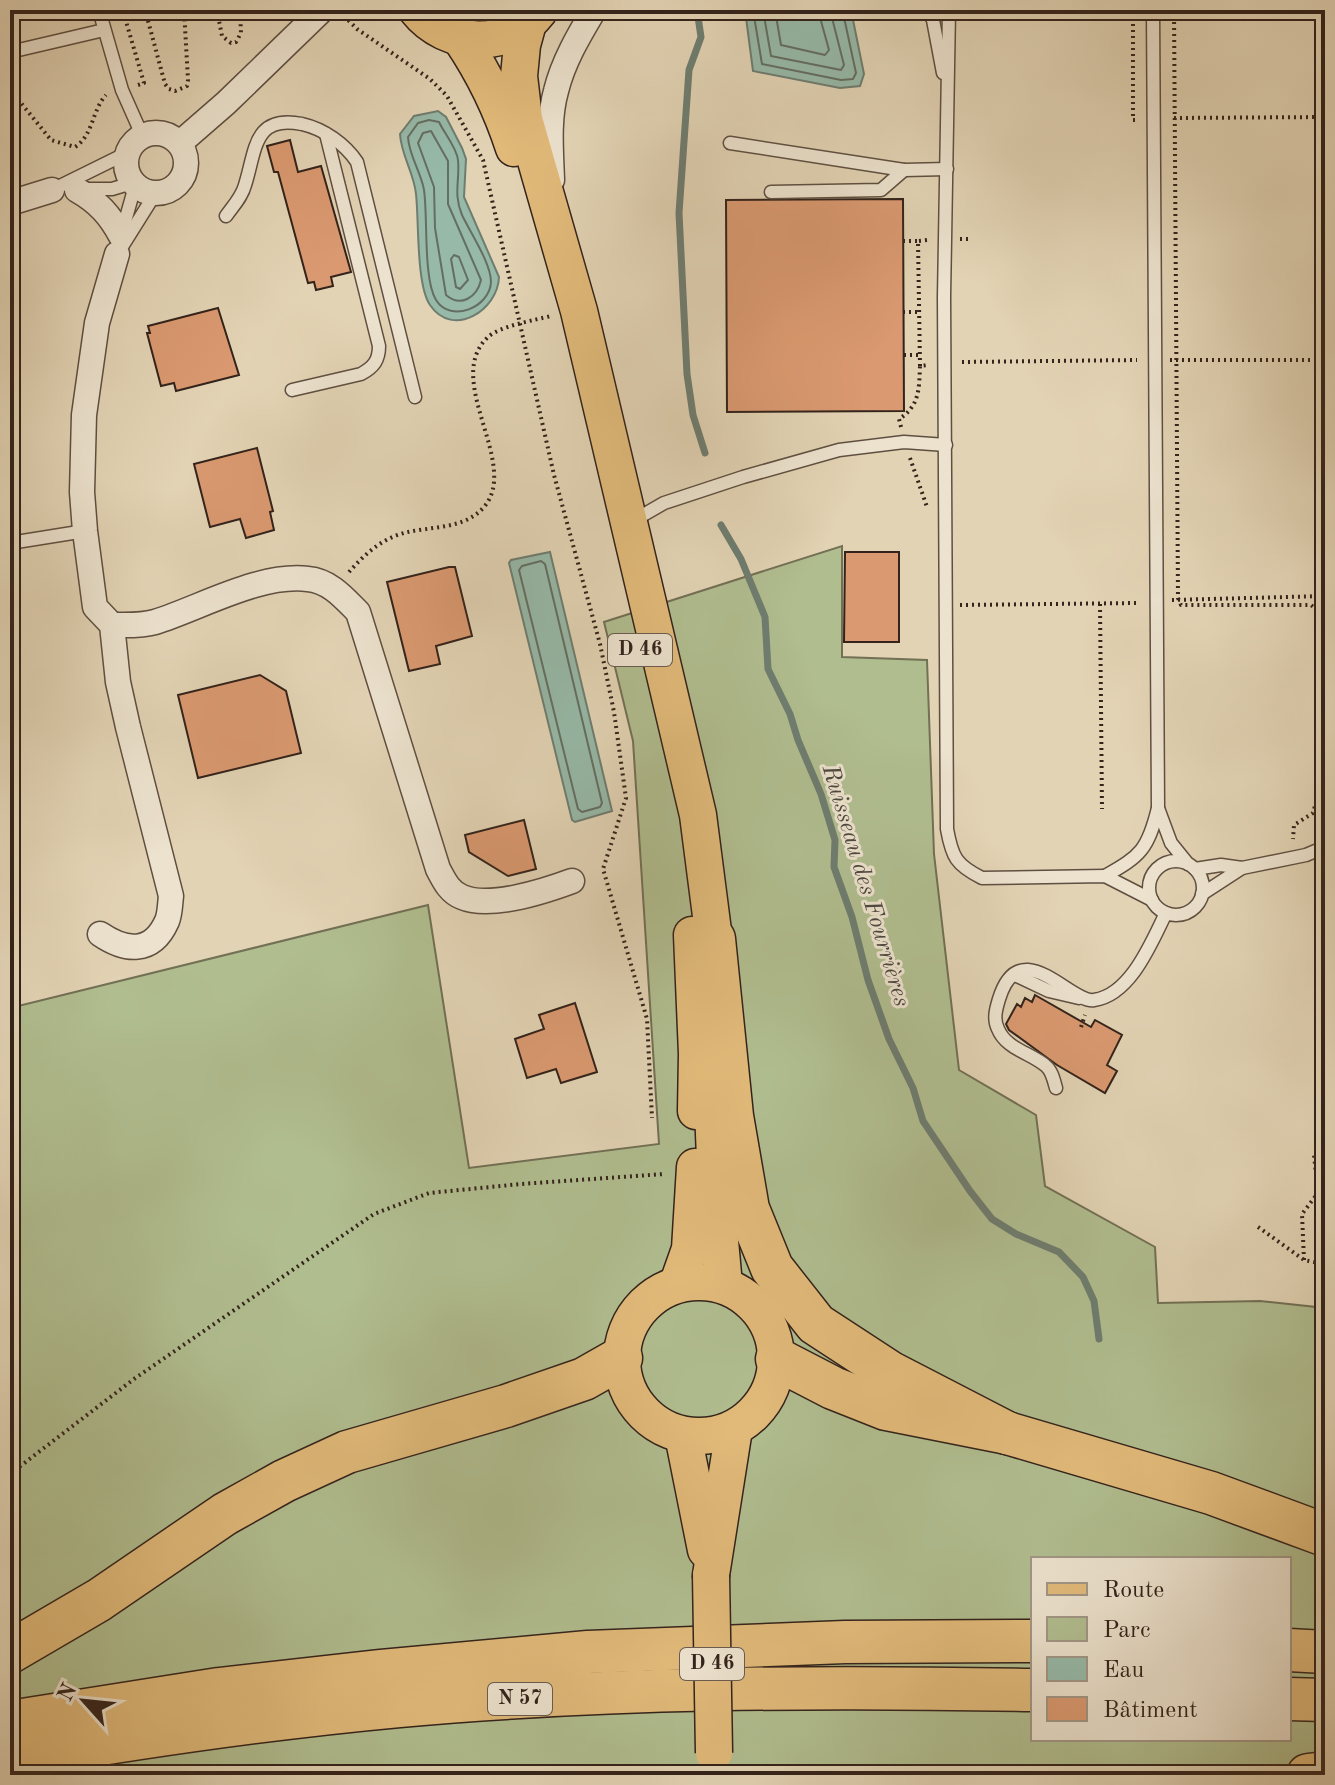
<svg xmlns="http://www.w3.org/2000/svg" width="1335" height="1785" font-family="'Old Standard TT',serif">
  <rect width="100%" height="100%" fill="#e2d3b4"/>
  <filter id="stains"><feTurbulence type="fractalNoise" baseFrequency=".0025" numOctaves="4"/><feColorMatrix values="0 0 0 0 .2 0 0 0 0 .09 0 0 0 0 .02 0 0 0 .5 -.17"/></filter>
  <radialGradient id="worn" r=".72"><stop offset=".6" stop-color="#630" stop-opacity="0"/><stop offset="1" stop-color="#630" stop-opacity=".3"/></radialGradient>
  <path fill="#b0bd8f" stroke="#727055" stroke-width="2" fill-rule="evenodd" d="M842,546v111l85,3 7,194 25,216 77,45 9,71 110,61 3,56 102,-2 65,7v467h-1315v-767l418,-103 41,263 190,-24 -26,-403 -29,-119zM1033,1559h256v180h-256z"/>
  <g fill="#96b9a8" stroke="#6e7d70" stroke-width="2">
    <polygon points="745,10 841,10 852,15 864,74 860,86 840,88 753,71"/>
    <path d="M438,111l8,6 16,31 4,11 -2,38 35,80c-1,33 -46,62 -69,28 -14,-20 -11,-86 -14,-111 -2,-21 -15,-39 -16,-60l14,-18z"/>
    <polygon points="550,552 612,811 575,822 572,820 509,563 511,560"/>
  </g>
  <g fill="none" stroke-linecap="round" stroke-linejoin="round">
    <g stroke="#646e62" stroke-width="2">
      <polyline points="753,10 762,64 841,80 853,79 856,73 845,22 840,10"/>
      <polyline points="763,10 771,56 841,70 844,65 830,10"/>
      <polyline points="775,10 781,45 825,55 829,50 818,10"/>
      <path d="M429,120l10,2c5,11 18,26 19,38 2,21 -5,33 4,55 8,17 29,48 29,67 -1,25 -40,42 -55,18 -13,-21 -8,-84 -12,-110 -3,-18 -15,-34 -16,-53l10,-14z"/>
      <path d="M431,131l17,30v43l33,76c-4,17 -20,28 -35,15l-11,-67 -1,-41 -16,-44 5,-10z"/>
      <polygon points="454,255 459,257 468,280 460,289 456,287 451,259"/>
      <polygon points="541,561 545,564 602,803 600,807 582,812 578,809 519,570 522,566"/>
    </g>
    <g stroke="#6e7d70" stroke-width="7">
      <polyline points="697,10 701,37 689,70 679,213 687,374 693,415 705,453"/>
      <polyline points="721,525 741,559 765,617 768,669 790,714 798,740 821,794 835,840 834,867 852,917 868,980 889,1039 913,1088 923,1121 970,1191 992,1219 1016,1234 1059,1252 1083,1277 1094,1301 1099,1339"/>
    </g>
  </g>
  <g fill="#da9970" stroke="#33231b" stroke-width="2">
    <polygon points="290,140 298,172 321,166 351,272 331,277 333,286 316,290 314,282 308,283 278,172 274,172 267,146"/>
    <polygon points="903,199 904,411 727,412 726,200"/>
    <polygon points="218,308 239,375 176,391 174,383 161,386 147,333 150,333 148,326"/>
    <polygon points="257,448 273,511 270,512 274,530 246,538 240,519 210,527 194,464"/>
    <polygon points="845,552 899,552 899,642 844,642"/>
    <polygon points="449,567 455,567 472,636 436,646 440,664 409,671 387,582"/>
    <polygon points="260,675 286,691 301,753 198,778 178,695"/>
    <polygon points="524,820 536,869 508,876 469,852 465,835"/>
    <polygon points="1035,995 1091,1027 1095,1020 1122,1035 1107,1065 1117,1071 1105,1093 1057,1065 1009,1030 1006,1024 1017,1004 1021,1007 1025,998 1032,1002"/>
    <polygon points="575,1003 597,1072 561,1083 556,1069 527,1078 515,1039 544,1029 539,1015"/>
  </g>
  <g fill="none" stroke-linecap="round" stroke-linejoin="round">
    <defs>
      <g id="lane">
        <polyline points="99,10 122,90 142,135"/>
        <polyline points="927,10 933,20 943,73"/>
        <path d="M949,10l-5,287 3,532c5,28 9,36 35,49l123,-2 47,24"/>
        <polyline points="10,52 104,30"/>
        <polyline points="730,143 904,170 947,169"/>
        <polyline points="83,189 112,189 132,183"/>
        <polyline points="52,190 127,153"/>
        <polyline points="771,192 881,190 904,170"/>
        <path d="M226,216c7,-10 16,-19 19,-31 11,-34 8,-71 57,-61 22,5 43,20 55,38l58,235"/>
        <polyline points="122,232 135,186"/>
        <polyline points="123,245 155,194"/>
        <path d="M292,390l69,-16c13,-7 18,-14 18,-28l-53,-212"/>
        <polyline points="631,522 664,503 743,477 839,450 904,442 946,445"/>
        <polyline points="10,543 85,531"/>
        <polyline points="1158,808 1171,843 1188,864"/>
        <circle cx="1176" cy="888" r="27"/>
        <polyline points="1195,869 1221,865 1242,868 1306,855 1325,847"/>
        <path d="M1105,876c36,-20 43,-27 53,-68l-5,-798"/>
        <polyline points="1202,894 1242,868"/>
        <polyline points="1015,975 1049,991 1079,998"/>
        <path d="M1056,1088c-2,-7 -4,-17 -10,-22 -15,-13 -40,-17 -48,-37 -5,-10 -2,-20 1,-30 21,-68 72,5 95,1 37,-5 58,-59 72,-87"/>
      </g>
      <g id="street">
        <circle cx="156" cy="163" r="30"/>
        <polyline points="180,143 226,103 322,10"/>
        <path d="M552,180c-1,-29 -4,-61 4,-89 7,-29 23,-56 38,-81"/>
        <path d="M77,190c21,12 33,25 44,46"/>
        <polyline points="10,203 52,190"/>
        <path d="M112,625c14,0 30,1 43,-3 45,-14 105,-49 153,-43 22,2 36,19 50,33l80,257c6,11 11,23 24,28 27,12 83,-6 110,-16"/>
        <path d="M100,934c25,17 52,21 67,-13 3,-7 3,-17 4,-25l-43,-169 -10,-45 -6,-57 -17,-18 -10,-76 -3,-39 2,-77 13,-92 20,-69"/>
      </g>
      <g id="primary">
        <path d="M417,10c29,37 92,41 122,1"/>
        <polyline points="528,23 522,45 519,76 524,119 579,311 698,815 714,939 713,965"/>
        <path d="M461,39c23,34 40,69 53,109"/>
        <polyline points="692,935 697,1054 696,1111"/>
        <polyline points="712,1084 717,1208 724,1285"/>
        <circle cx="699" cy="1359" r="77"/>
        <polyline points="678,1283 690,1249 695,1167"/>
        <polyline points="683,1435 706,1550"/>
        <polyline points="711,1575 734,1429"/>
      </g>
      <g id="highway">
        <polyline points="714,939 732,1116 748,1209 772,1268 816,1324 891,1373 1007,1433"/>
        <polyline points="777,1359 833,1388 886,1409 1007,1433 1211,1493 1325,1535"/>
        <polyline points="1289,1650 1325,1652"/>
        <polyline points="10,1652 99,1600 225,1514 284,1481 347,1452 506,1406 584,1379 621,1358"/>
        <polyline points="1289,1699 1325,1700"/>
        <polyline points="10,1722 219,1689 379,1671 588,1652 845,1642 1033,1641"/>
        <path d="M10,1759c129,-22 259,-41 389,-53 211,-19 423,-20 634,-16"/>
        <polyline points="1308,1775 1325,1773"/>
      </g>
    </defs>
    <use href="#lane" stroke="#5f4f41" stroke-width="15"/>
    <use href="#street" stroke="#5f4f41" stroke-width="27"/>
    <use href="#primary" stroke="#33231b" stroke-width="39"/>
    <use href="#highway" stroke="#33231b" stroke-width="45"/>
    <g stroke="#33231b" stroke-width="4" stroke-dasharray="2 4" stroke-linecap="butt">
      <polyline points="217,10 222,36 231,43 236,42 241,33 240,10"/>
      <polyline points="1174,10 1178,598 1181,605 1311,605 1316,609 1316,802 1313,813 1294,825 1293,839"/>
      <polyline points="1133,12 1133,120 1137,120"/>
      <polyline points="344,16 357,29 430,79 447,96 483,160 554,475 600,644 614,712 626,798 603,869 647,1019 652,1118"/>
      <polyline points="125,18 144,83 138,85"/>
      <polyline points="123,19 141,13 147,17 165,84 169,89 175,91 187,86 188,80 184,10"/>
      <path d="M10,102l11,1 30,37 24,7c18,-11 17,-37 31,-52"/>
      <polyline points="1174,118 1325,117"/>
      <polyline points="960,239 970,239"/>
      <polyline points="903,241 918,241"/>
      <polyline points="903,312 919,312"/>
      <polyline points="904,355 919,355"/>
      <polyline points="1170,360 1325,360"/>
      <polyline points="962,362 1137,360"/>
      <polyline points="920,366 918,241 927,240"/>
      <path d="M901,427l-2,-8c21,-13 20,-31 21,-53l9,-1"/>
      <polyline points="910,458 927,507"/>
      <path d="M349,572c15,-17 32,-33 55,-39 26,-7 60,-3 80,-26 37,-43 -42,-127 4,-170 12,-11 47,-17 63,-21"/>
      <polyline points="1172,600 1325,596"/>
      <polyline points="1100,604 1102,809"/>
      <polyline points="960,605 1139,603"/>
      <polyline points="1081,1027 1085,1015"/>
      <polyline points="1258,1227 1304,1260 1319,1263"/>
      <polyline points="1304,1260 1302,1214 1318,1193 1314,1155"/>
      <polyline points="10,1474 134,1379 374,1214 429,1193 521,1184 664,1174"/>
    </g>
    <use href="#lane" stroke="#ece2ce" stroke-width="12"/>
    <use href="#street" stroke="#ece2ce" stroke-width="24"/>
    <use href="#primary" stroke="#e1ba7a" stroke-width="36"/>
    <use href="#highway" stroke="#e1ba7a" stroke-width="42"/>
    <defs>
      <polyline id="primary-bridge" points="711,1575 714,1753"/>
    </defs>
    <use href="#primary-bridge" stroke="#33231b" stroke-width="39" stroke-linecap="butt"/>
    <use href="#primary-bridge" stroke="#e1ba7a" stroke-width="36"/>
  </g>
  <g text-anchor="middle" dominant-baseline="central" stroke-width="6" stroke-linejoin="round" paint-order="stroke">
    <g fill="#ece2ce" stroke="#6a5c51" stroke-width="2">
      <rect x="608" y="634" width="64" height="32" rx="6"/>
      <rect x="680" y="1648" width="64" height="32" rx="6"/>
      <rect x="488" y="1683" width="64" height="32" rx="6"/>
    </g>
    <g font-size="20" font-weight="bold" fill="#33231b">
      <text x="640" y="650">D 46</text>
      <text x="712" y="1664">D 46</text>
      <text x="520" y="1699">N 57</text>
    </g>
    <g font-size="24" font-style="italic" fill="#4c483e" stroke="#ece2ce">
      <text transform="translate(865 886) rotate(73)">Ruisseau des Fourrières</text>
    </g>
  </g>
  <rect width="1335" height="1785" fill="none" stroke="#e2d3b4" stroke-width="40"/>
  <rect x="12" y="12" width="1311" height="1761" fill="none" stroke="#33231b" stroke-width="4"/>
  <rect x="20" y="20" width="1295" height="1745" fill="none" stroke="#33231b" stroke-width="2"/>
  <rect x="1031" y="1557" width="260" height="184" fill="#ece2ce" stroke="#a29686" stroke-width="2"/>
  <rect x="1047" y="1583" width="40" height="12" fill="#e1ba7a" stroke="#a29686" stroke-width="2"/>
  <text x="1103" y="1597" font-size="24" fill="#33231b">Route</text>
  <rect x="1047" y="1617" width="40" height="24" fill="#b0bd8f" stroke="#a29686" stroke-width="2"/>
  <text x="1103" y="1637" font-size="24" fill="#33231b">Parc</text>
  <rect x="1047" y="1657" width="40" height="24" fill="#96b9a8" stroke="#a29686" stroke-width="2"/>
  <text x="1103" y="1677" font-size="24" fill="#33231b">Eau</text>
  <rect x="1047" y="1697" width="40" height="24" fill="#da9970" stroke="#a29686" stroke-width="2"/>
  <text x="1103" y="1717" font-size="24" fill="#33231b">Bâtiment</text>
  <g transform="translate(84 1701) rotate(297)" stroke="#ece2ce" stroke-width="6" paint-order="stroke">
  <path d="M0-6L14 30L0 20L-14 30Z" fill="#33231b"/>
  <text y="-12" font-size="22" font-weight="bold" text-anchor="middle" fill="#33231b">N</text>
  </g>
  <rect width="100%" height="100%" filter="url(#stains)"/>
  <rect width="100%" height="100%" fill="url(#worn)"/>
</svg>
